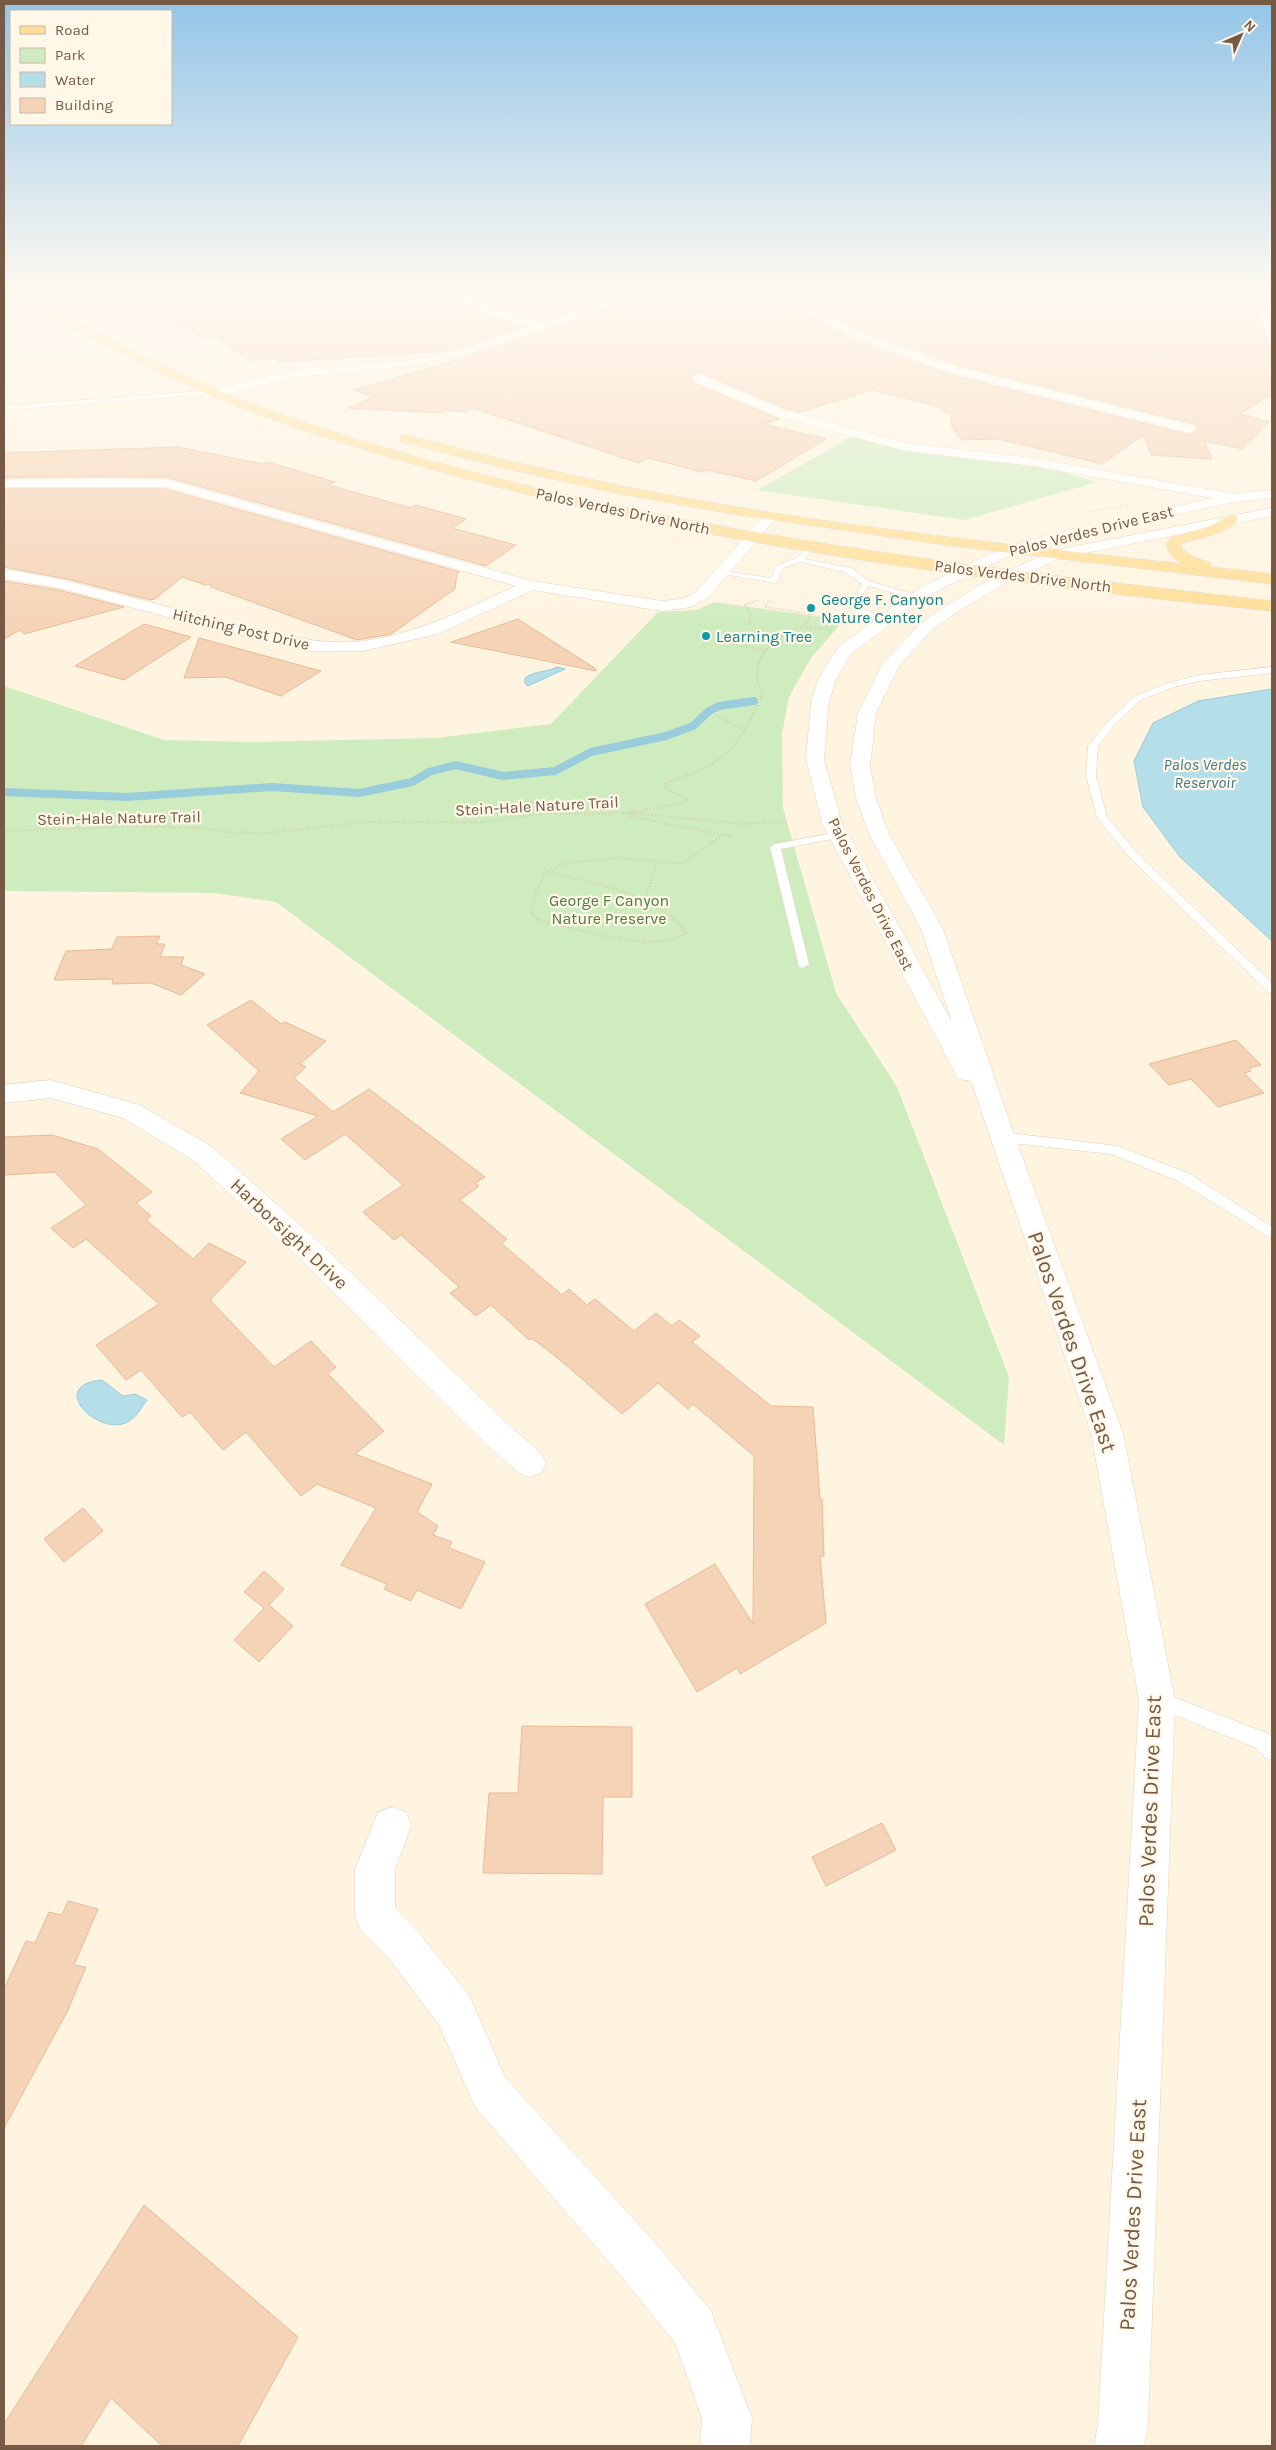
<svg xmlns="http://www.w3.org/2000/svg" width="1276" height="2450" font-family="Karla,sans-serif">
  <rect width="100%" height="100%" fill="#fef4e0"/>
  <g fill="#ceecbe">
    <polygon points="855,435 910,450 1000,455 1097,482 964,520 757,490"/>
    <polygon points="714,602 844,620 811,658 789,697 782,734 783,808 836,993 897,1087 1009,1377 1004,1445 276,902 215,893 4,891 4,686 164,740 255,742 436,738 551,724 658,612 697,610"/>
  </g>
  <g fill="#b4dee8" stroke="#99cddb">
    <path d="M557,667l8,2 -37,17 -3,-2v-6c10,-8 21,-5 32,-11z"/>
    <polygon points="1272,689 1272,941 1180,857 1143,807 1134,761 1153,723 1198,701"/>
    <path d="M102,1380l21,16 12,-2 12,6c-5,6 -9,15 -15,19 -28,24 -89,-34 -30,-39z"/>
  </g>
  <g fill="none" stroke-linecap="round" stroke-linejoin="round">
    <polyline stroke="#99cddb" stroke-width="8" points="4,792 127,797 272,787 359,793 412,782 429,772 456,765 503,776 555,771 591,752 666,736 693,726 709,711 719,706 754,701"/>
  </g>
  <g fill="#f5d3b6" stroke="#e9ba95">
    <polygon points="312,292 379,292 402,307 456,297 479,313 524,327 464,347 438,352 278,362 278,356 251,361 213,336 203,338 150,304 200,295 222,308"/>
    <polygon points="486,292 635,292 543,321 493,306 472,294"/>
    <polygon points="702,292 766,292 852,339 951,375 1190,435 1198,430 1195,424 961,366 862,331 783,292 1166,292 1188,294 1185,302 1255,305 1267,343 1272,346 1272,394 1240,414 1269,422 1242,449 1204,441 1212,459 1151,455 1144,435 1103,463 1099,463 998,439 961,440 951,424 952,414 941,411 940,407 872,390 800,412 785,408 699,372 694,373 690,377 693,383 779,419 764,424 826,439 756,481 706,470 702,472 648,458 638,463 470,407 467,412 443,410 441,413 348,408 374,397 354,390 467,357 650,295 650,299"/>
    <polygon points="178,447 263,464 268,462 335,482 328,485 411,508 416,505 466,519 452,528 516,545 486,566 166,477 4,477 4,453"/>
    <polygon points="4,489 165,489 460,572 457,572 455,589 391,634 357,640 211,587 210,584 205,585 182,577 155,599 150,600 67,579 4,567"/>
    <polygon points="4,581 59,590 124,607 24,634 20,630 4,639"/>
    <polygon points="518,619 596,669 596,671 451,642"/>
    <polygon points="144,624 191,637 124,680 75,666"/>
    <polygon points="199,638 321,671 281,696 225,677 184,678"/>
    <polygon points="160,936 156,944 165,944 160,957 184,957 181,965 205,974 181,995 151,983 112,984 113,979 54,980 66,951 112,949 117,937"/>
    <polygon points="251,1000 281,1024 285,1022 326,1041 300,1064 306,1067 294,1078 333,1112 369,1089 485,1177 475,1183 479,1186 460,1200 507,1239 501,1243 562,1295 569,1289 587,1305 595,1299 634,1331 656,1313 672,1326 679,1320 700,1336 692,1342 771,1406 813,1407 820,1499 822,1499 824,1556 820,1556 826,1623 740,1674 737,1668 697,1692 645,1604 715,1564 753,1624 754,1456 693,1404 688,1409 658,1383 622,1414 565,1364 537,1342 531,1338 529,1340 491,1305 476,1316 450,1293 459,1287 401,1235 394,1240 363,1212 403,1185 345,1134 305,1160 281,1139 318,1116 240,1093 259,1071 207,1025"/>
    <polygon points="1236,1040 1261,1065 1249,1068 1251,1071 1244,1073 1264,1093 1218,1107 1191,1079 1169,1085 1149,1064"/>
    <polygon points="52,1135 98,1149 152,1192 136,1203 151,1216 146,1220 193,1259 209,1243 246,1262 210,1300 274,1367 311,1341 336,1367 328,1374 384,1431 355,1454 432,1484 417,1512 438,1526 433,1535 452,1542 449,1548 485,1562 461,1609 417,1590 411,1601 384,1589 387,1584 341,1565 376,1508 317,1484 301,1496 246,1432 223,1450 190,1412 182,1417 141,1370 126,1380 96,1345 159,1304 86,1239 73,1248 51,1228 86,1205 55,1172 4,1175 4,1137"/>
    <polygon points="83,1508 103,1531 64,1562 44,1539"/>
    <polygon points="264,1571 284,1589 269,1605 293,1626 259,1662 234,1640 264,1608 244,1592"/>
    <polygon points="522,1726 632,1727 632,1797 603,1797 602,1874 483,1873 489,1793 518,1793"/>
    <polygon points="882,1823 896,1850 826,1886 812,1857"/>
    <polygon points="68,1901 98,1909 74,1965 86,1967 68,2010 4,2128 4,1989 26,1941 35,1943 49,1912 62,1915"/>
    <polygon points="144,2205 298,2337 238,2446 162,2446 111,2398 81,2446 4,2446 4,2424"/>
  </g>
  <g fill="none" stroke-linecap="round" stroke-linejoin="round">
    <defs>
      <g id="service">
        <path d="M1246,292h4c13,13 22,33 22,52l-3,-2 -13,-39z"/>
        <polygon points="217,390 219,393 4,410 4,406"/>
        <path d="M808,545l7,2 -10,12 46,9 18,13 53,16 -4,2 -50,-13 -12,20 30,12v4h-3c-12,-3 -26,-6 -35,-15l14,-23 -17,-12 -45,-10 -17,6 -5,13 -4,2 -56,-10 4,-2 49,7 6,-13 20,-7z"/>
        <polygon points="1272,667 1272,673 1199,681 1171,688 1141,700 1116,723 1098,746 1096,776 1107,817 1137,853 1272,983 1272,993 1268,992 1129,857 1097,818 1086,776 1088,746 1110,719 1135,696 1165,684 1199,675"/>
        <polygon points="838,832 842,833 842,837 781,849 809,964 803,968 799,967 770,847 775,844"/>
        <polygon points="1002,1132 1118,1146 1190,1174 1272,1227 1272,1239 1180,1182 1111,1154 1002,1142 996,1137"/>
        <polygon points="1158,1691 1269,1734 1272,1738 1272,1760 1265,1758 1256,1748 1152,1706 1149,1700 1152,1694"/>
      </g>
      <g id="minor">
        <path d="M454,292h11l27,16 51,15 97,-31h14l-188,63 -64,12 -103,10 -82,19 -6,-4 2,-3 86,-20 103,-8 62,-12 67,-22c-26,-7 -59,-13 -77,-35z"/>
        <polygon points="768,292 780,292 861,333 960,368 1195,426 1196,429 1190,433 952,373 853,337"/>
        <polygon points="698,374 784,410 906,443 1033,458 1235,494 1242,498 1235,502 1033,466 905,451 776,416 694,381 692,378 694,375"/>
        <path d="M106,478l60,1 366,102 130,20 19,-2 15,-7 70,-79 5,-1 7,4 -70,82 -17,9 -29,4 -129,-21 -95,44 -75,17h-52l-102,-23 -150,-40 -55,-9v-10c84,12 164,41 247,59 37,8 74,18 112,13 55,-7 104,-33 153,-55l-351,-99h-161v-8z"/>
        <polygon points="51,1080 140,1105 211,1146 318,1241 510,1426 541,1453 546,1463 541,1473 530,1477 519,1473 488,1446 298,1257 193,1160 123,1118 51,1098 4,1103 4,1085"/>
        <polygon points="392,1807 406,1812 411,1826 395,1870 395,1908 415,1928 469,1995 505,2077 659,2247 711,2311 752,2418 750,2446 700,2446 702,2418 675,2343 625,2281 475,2107 439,2025 387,1956 361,1931 355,1917 355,1870 378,1812"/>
      </g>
      <g id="secondary">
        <polygon points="1272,490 1272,498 1235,502 1148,520 1141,516 1148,512 1235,494"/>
        <polygon points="1272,508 1272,516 1060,558 999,587 954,614 931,631 899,666 876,713 870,766 876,798 889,834 943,929 1015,1137 1123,1433 1175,1700 1148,2424 1144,2446 1094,2446 1098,2424 1139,1700 1091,1433 971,1081 958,1079 955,1073 822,823 806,759 811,702 818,679 839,646 921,587 1007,546 1077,528 1082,529 1084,532 1082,535 1017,552 933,593 852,653 836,679 829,702 824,759 842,823 952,1022 921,929 869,834 856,798 850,766 858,713 882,664 919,625 942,608 987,581 1051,551"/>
      </g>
      <g id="primary">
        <path d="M4,292h11c89,42 175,91 268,123 319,110 655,148 989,186v10c-336,-35 -677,-79 -998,-191 -94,-32 -181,-83 -270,-126z"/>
        <path d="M406,435c71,18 141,35 212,50 186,38 376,58 565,79 -9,-4 -14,-10 -17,-19l6,-8 36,-10 23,-12 5,1 2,3c-12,16 -38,19 -56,24v6l9,7 19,7 2,4 60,7v10l-327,-39 -218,-32 -107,-19 -108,-24 -111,-28 -1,-3 1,-3z"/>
      </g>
    </defs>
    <use href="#service" stroke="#e2d0bc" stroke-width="1"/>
    <use href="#minor" stroke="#e2d0bc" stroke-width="1"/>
    <use href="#secondary" stroke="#e8d2b9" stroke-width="1"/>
    <use href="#primary" stroke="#ded7d3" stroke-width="1"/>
    <g stroke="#dab69a" stroke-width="1" stroke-dasharray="0.5 2" stroke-linecap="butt">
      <polyline points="63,292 164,336 227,357 237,365"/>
      <polyline points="80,292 84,300"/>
      <polyline points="960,292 988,298 1159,357 1272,387"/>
      <polyline points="189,354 228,367"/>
      <polyline points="324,394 400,418"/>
      <polyline points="302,396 388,426"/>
      <polyline points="1214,428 1232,427 1272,400"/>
    </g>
    <g stroke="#dab69a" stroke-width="2" stroke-dasharray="0.5 2" stroke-linecap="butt">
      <polyline points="1088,512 1129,505"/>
      <polyline points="770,600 765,607 811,614 807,623 799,628"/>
      <polyline points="745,605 751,614 749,623 774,641"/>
      <polyline points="745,605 758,600"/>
      <polyline points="717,634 729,643 766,651"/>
      <path d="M757,679c-2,-24 19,-45 42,-51 9,-2 22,1 32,1"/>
    </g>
    <g stroke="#dab69a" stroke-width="2.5" stroke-dasharray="0.5 2.5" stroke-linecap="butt">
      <polyline points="717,715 743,730"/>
      <polyline points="628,813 629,816 734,837"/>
      <polyline points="631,813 742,824 787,822"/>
      <path d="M4,831l126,-5 73,2 25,4 39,1 101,-11h116l52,-8 92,-1 56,-10 5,-3 -25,-13 3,-5c60,-18 69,-33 96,-88l-7,-16"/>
      <path d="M546,872c44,10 114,22 140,61 -33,22 -112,-5 -149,-14l-6,-6 5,-23z"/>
      <polyline points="546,872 566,863 619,858 683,863 723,835"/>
      <polyline points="645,901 657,861"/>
    </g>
    <use href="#service" fill="#fff" fill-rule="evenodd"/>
    <use href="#minor" fill="#fff" fill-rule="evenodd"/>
    <use href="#secondary" fill="#fff" fill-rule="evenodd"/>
    <use href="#primary" fill="#ffde96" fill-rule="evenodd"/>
  </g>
  <linearGradient id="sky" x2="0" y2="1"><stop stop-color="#93c5e8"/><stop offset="0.46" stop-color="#fffaf1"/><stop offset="1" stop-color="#fffaf1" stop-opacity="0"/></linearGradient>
  <rect width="1276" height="635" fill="url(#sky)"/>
  <g fill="#0f9aa8" stroke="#fff7e8" stroke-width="2">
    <circle cx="811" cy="608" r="5"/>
    <circle cx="706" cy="636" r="5"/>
  </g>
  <g text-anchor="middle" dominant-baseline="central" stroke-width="4.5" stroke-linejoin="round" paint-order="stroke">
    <g font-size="16" fill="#765a46" stroke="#fff7e8">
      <text transform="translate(623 511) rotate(12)">Palos Verdes Drive North</text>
      <text transform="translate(1091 531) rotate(-14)">Palos Verdes Drive East</text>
      <text transform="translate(1023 576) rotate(7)">Palos Verdes Drive North</text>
      <text transform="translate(241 629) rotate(13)">Hitching Post Drive</text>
      <text transform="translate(537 806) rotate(-3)">Stein-Hale Nature Trail</text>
      <text transform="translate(119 818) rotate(-1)">Stein-Hale Nature Trail</text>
      <text transform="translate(871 894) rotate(63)">Palos Verdes Drive East</text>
    </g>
    <g font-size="16" fill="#0d838f" stroke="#fff7e8" text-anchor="start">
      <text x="821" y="599">George F. Canyon<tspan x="821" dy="18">Nature Center</tspan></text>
      <text x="716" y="636">Learning Tree</text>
    </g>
    <g font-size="16" font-style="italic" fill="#3e7a8b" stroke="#fff7e8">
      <text x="1205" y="764">Palos Verdes<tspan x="1205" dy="18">Reservoir</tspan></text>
    </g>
    <g font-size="16" fill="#4c7d3d" stroke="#fff7e8">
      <text x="609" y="900">George F Canyon<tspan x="609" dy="18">Nature Preserve</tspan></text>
    </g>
    <g font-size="19" fill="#765a46" stroke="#fff7e8">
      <text transform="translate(289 1234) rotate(43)">Harborsight Drive</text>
    </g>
    <g font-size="22" fill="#765a46" stroke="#fff7e8">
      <text transform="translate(1072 1342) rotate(71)">Palos Verdes Drive East</text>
      <text transform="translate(1150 1811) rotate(-88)">Palos Verdes Drive East</text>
      <text transform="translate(1133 2215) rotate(-87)">Palos Verdes Drive East</text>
    </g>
  </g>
  <rect width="1276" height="2450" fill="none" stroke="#765a46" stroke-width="10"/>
  <rect x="10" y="10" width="162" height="115" fill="#fff7e8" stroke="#c8b8a7"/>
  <rect x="20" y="26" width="25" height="8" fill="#ffde96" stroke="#c8b8a7"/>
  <text x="55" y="35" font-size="15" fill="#765a46">Road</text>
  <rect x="20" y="48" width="25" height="15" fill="#ceecbe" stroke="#c8b8a7"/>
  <text x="55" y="60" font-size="15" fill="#765a46">Park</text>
  <rect x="20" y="72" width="25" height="15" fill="#b4dee8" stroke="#c8b8a7"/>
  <text x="55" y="85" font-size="15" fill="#765a46">Water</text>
  <rect x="20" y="98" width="25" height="15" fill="#f5d3b6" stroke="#c8b8a7"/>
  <text x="55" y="110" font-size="15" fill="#765a46">Building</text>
  <g transform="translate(1241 35) rotate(45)" stroke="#fff7e8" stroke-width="4" paint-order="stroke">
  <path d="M0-4L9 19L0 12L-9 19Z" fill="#765a46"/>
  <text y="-8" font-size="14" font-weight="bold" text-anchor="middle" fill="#765a46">N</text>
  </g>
</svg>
